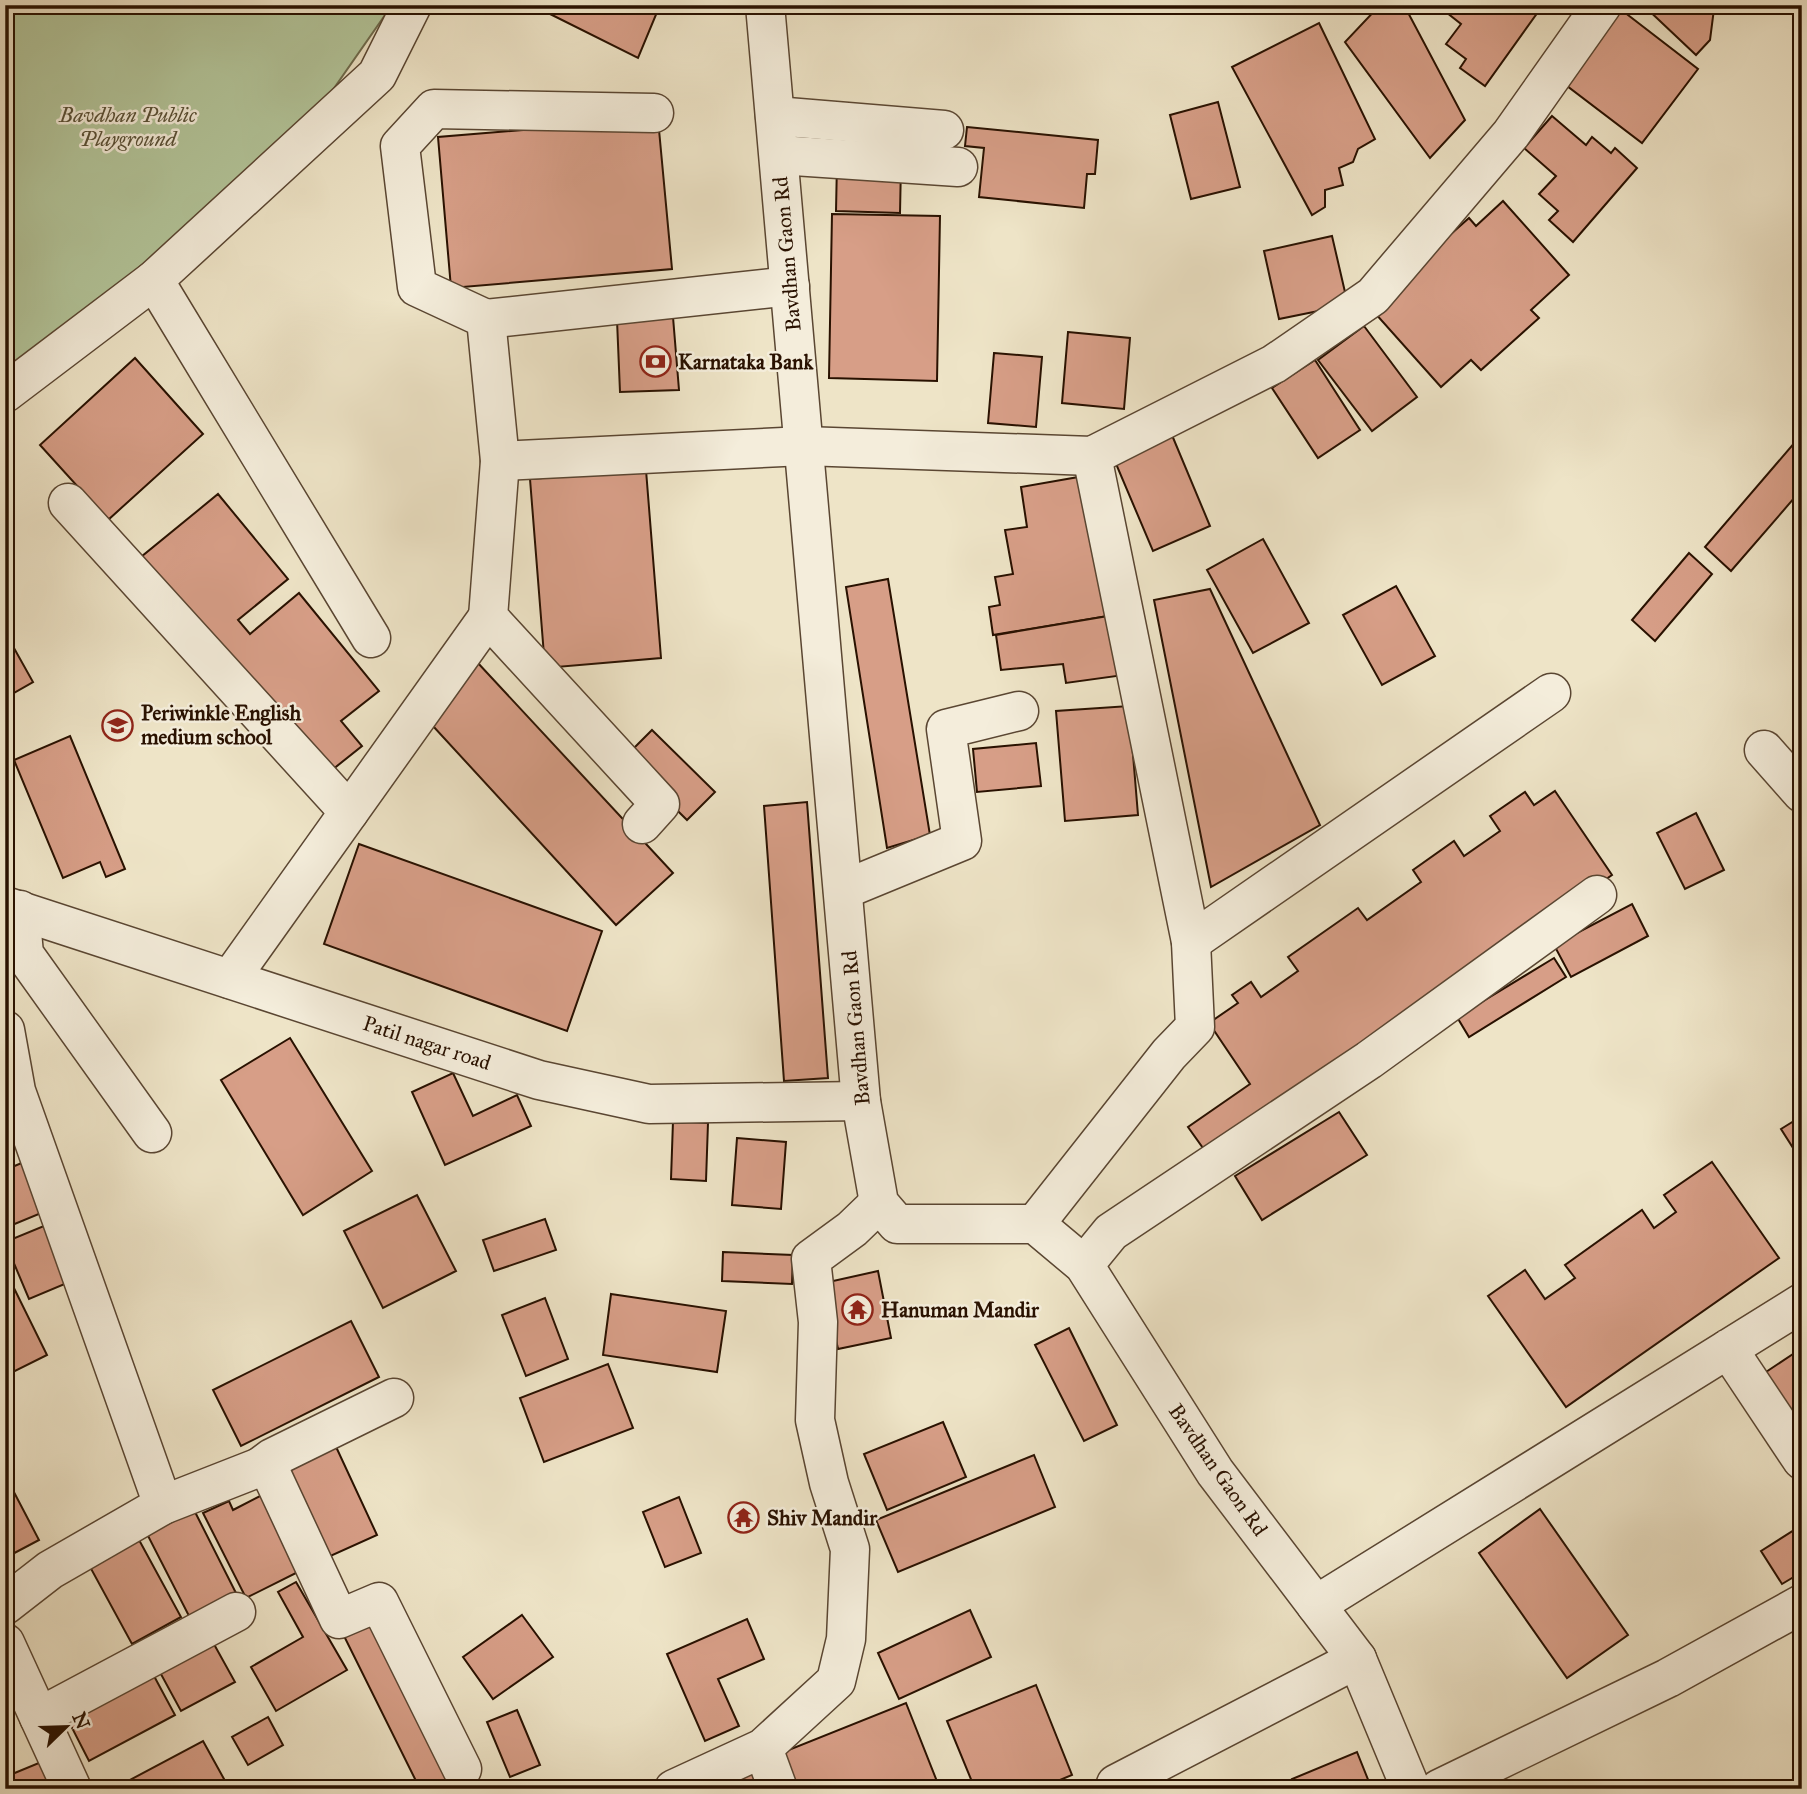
<svg xmlns="http://www.w3.org/2000/svg" width="1807" height="1794" font-family="'IM FELL Great Primer',serif">
  <rect width="100%" height="100%" fill="#eee4c7"/>
  <filter id="stains"><feTurbulence type="fractalNoise" baseFrequency=".00286" numOctaves="4"/><feColorMatrix values="0 0 0 0 .2 0 0 0 0 .09 0 0 0 0 .02 0 0 0 .5 -.17"/></filter>
  <radialGradient id="worn" r=".72"><stop offset=".6" stop-color="#630" stop-opacity="0"/><stop offset="1" stop-color="#630" stop-opacity=".3"/></radialGradient>
  <polygon fill="#b3c59a" stroke="#6e6b4d" stroke-width="2" points="5,5 392,5 300,137 5,397"/>
  <g fill="#d79e87" stroke="#291100" stroke-width="2">
    <polygon points="532,5 660,5 638,58"/>
    <polygon points="1380,5 1404,5 1465,120 1430,158 1345,42"/>
    <polygon points="1437,5 1543,5 1485,86 1460,68 1466,59 1446,44 1461,24"/>
    <polygon points="1615,5 1698,69 1642,143 1554,76"/>
    <polygon points="1643,5 1709,5 1714,9 1710,40 1696,55"/>
    <polygon points="1319,23 1375,139 1358,149 1353,162 1339,168 1343,185 1325,190 1325,207 1312,215 1232,67"/>
    <polygon points="1218,102 1240,187 1191,199 1170,115"/>
    <polygon points="1552,116 1586,145 1592,137 1611,153 1615,148 1637,168 1573,242 1549,220 1558,211 1539,194 1556,176 1524,148"/>
    <polygon points="658,119 672,269 451,288 438,137"/>
    <polygon points="967,127 1098,140 1095,174 1087,174 1084,208 979,197 984,148 965,146"/>
    <polygon points="837,162 901,164 900,213 836,211"/>
    <polygon points="1503,201 1569,275 1531,310 1539,318 1481,370 1471,360 1441,387 1374,312 1407,273 1469,218 1476,226"/>
    <polygon points="832,214 940,216 937,381 829,378"/>
    <polygon points="1332,236 1348,305 1279,319 1264,251"/>
    <polygon points="673,317 679,390 620,392 617,320"/>
    <polygon points="1364,326 1417,397 1372,431 1318,360"/>
    <polygon points="1068,332 1130,338 1124,409 1062,403"/>
    <polygon points="994,353 1042,357 1036,427 988,423"/>
    <polygon points="135,358 203,434 108,520 40,445"/>
    <polygon points="1315,360 1360,430 1318,458 1272,388"/>
    <polygon points="1169,428 1210,526 1153,551 1111,452"/>
    <polygon points="1802,434 1802,489 1731,571 1705,547"/>
    <polygon points="646,470 661,658 545,668 530,479"/>
    <polygon points="1090,475 1114,615 993,635 989,607 1000,605 995,577 1013,574 1005,530 1027,527 1021,487"/>
    <polygon points="218,494 288,579 238,620 250,634 299,593 379,691 341,721 362,746 322,778 141,557"/>
    <polygon points="1263,539 1309,623 1253,653 1207,570"/>
    <polygon points="1689,553 1712,574 1655,641 1632,620"/>
    <polygon points="888,579 930,835 887,848 846,587"/>
    <polygon points="1396,586 1435,656 1382,685 1343,615"/>
    <polygon points="1210,589 1320,825 1211,887 1154,600"/>
    <polygon points="1114,615 1124,675 1066,683 1063,664 1001,670 996,635"/>
    <polygon points="5,632 33,682 5,698"/>
    <polygon points="477,662 673,873 616,925 421,713"/>
    <polygon points="1129,706 1138,815 1065,821 1056,711"/>
    <polygon points="652,730 715,792 687,820 624,758"/>
    <polygon points="70,736 125,869 106,877 100,862 63,878 14,760"/>
    <polygon points="1036,743 1041,786 977,792 973,749"/>
    <polygon points="1555,791 1612,875 1208,1155 1188,1127 1250,1084 1209,1023 1238,1003 1232,995 1251,982 1261,997 1298,971 1288,957 1358,908 1367,920 1421,882 1413,870 1454,841 1464,856 1500,831 1490,816 1525,792 1534,805"/>
    <polygon points="807,802 828,1078 784,1081 764,806"/>
    <polygon points="1696,813 1724,870 1685,889 1657,833"/>
    <polygon points="359,844 602,931 567,1031 324,944"/>
    <polygon points="1632,904 1648,936 1571,977 1554,945"/>
    <polygon points="1554,958 1566,977 1469,1037 1457,1017"/>
    <polygon points="290,1038 372,1171 303,1215 221,1080"/>
    <polygon points="453,1073 473,1116 517,1095 531,1126 445,1165 412,1092"/>
    <polygon points="1339,1112 1367,1155 1262,1220 1235,1176"/>
    <polygon points="1802,1116 1802,1162 1781,1129"/>
    <polygon points="673,1121 708,1123 706,1181 671,1179"/>
    <polygon points="737,1138 786,1142 781,1209 732,1205"/>
    <polygon points="31,1159 51,1209 5,1228 5,1170"/>
    <polygon points="1712,1162 1779,1258 1566,1407 1488,1296 1525,1270 1545,1299 1575,1278 1565,1265 1642,1210 1654,1228 1676,1212 1664,1195"/>
    <polygon points="417,1195 456,1271 383,1308 344,1231"/>
    <polygon points="545,1219 556,1250 494,1271 483,1240"/>
    <polygon points="56,1221 79,1278 29,1299 5,1242"/>
    <polygon points="723,1252 793,1255 792,1284 722,1281"/>
    <polygon points="878,1271 891,1338 838,1349 824,1283"/>
    <polygon points="8,1276 47,1355 5,1376 5,1278"/>
    <polygon points="611,1294 726,1311 717,1372 603,1355"/>
    <polygon points="545,1298 568,1359 526,1376 502,1315"/>
    <polygon points="351,1321 379,1377 241,1446 213,1390"/>
    <polygon points="1069,1328 1117,1425 1084,1441 1035,1345"/>
    <polygon points="1802,1348 1802,1439 1760,1376"/>
    <polygon points="608,1364 633,1428 544,1462 520,1398"/>
    <polygon points="943,1422 966,1477 887,1510 864,1454"/>
    <polygon points="331,1436 377,1535 326,1558 281,1460"/>
    <polygon points="1034,1455 1055,1507 898,1572 876,1520"/>
    <polygon points="5,1475 39,1540 5,1558"/>
    <polygon points="262,1495 300,1571 246,1598 203,1513 229,1501 233,1510"/>
    <polygon points="679,1497 701,1553 665,1567 643,1512"/>
    <polygon points="192,1506 236,1593 189,1616 145,1530"/>
    <polygon points="1540,1509 1628,1635 1567,1678 1479,1553"/>
    <polygon points="1802,1525 1802,1572 1782,1584 1761,1551"/>
    <polygon points="132,1527 181,1617 132,1644 83,1554"/>
    <polygon points="296,1582 347,1670 276,1711 251,1667 303,1637 278,1592"/>
    <polygon points="970,1610 991,1657 899,1699 878,1653"/>
    <polygon points="522,1615 553,1657 493,1699 463,1657"/>
    <polygon points="373,1619 455,1783 444,1789 420,1789 343,1634"/>
    <polygon points="747,1619 764,1659 718,1679 739,1726 705,1741 667,1654"/>
    <polygon points="210,1637 235,1682 181,1711 156,1665"/>
    <polygon points="154,1676 175,1715 89,1761 69,1722"/>
    <polygon points="1036,1685 1072,1775 1038,1789 975,1789 947,1721"/>
    <polygon points="906,1703 940,1789 783,1789 771,1757"/>
    <polygon points="517,1710 540,1765 510,1777 487,1722"/>
    <polygon points="268,1717 283,1745 248,1765 232,1737"/>
    <polygon points="203,1741 229,1788 113,1789"/>
    <polygon points="1357,1752 1369,1782 1351,1789 1296,1789 1292,1779"/>
    <polygon points="46,1760 58,1789 5,1789 5,1777"/>
    <polygon points="759,1766 769,1789 708,1789"/>
  </g>
  <g fill="none" stroke-linecap="round" stroke-linejoin="round">
    <defs>
      <g id="minor">
        <polyline points="765,5 861,1101 879,1203 897,1224 1035,1224 1084,1265 1215,1472 1357,1659 1411,1789"/>
        <polyline points="775,116 944,130"/>
        <polyline points="779,155 958,167"/>
        <polyline points="154,280 371,638"/>
        <polyline points="486,319 790,286"/>
        <polyline points="5,393 154,280 377,75 412,5"/>
        <polyline points="500,461 804,446 1092,456 1274,364 1373,296 1511,134 1602,5"/>
        <polyline points="68,503 349,812"/>
        <polyline points="1764,750 1802,793"/>
        <polyline points="642,824 660,804 488,617 500,461 486,319 417,287 400,146 434,109 654,113"/>
        <polyline points="843,890 962,841 946,729 1019,711"/>
        <polyline points="5,906 539,1080 649,1104 861,1101"/>
        <polyline points="20,910 24,954 152,1133"/>
        <polyline points="1191,942 1551,693"/>
        <polyline points="230,979 488,617"/>
        <polyline points="5,1030 16,1091 163,1505"/>
        <polyline points="1035,1224 1169,1054 1195,1027 1191,942 1092,456"/>
        <polyline points="1084,1265 1111,1232 1369,1060 1597,895"/>
        <polyline points="1728,1349 1802,1460"/>
        <polyline points="260,1467 272,1458 394,1398"/>
        <polyline points="5,1605 50,1570 163,1505 260,1467 270,1471 339,1619 379,1602 462,1769"/>
        <polyline points="1316,1605 1802,1303"/>
        <polyline points="5,1643 72,1789"/>
        <polyline points="39,1717 236,1612"/>
        <polyline points="763,1748 778,1789"/>
        <polyline points="1116,1784 1357,1659"/>
        <polyline points="674,1789 763,1748 836,1681 846,1639 850,1549 829,1483 815,1420 818,1322 811,1259 852,1229 879,1203"/>
        <polyline points="1439,1789 1668,1678 1802,1604"/>
      </g>
    </defs>
    <use href="#minor" stroke="#5a4632" stroke-width="41"/>
    <use href="#minor" stroke="#f4eddb" stroke-width="38"/>
  </g>
  <defs>
    <symbol id="bank-ring" viewBox="-11 -11 22 22"><circle r="9.5" fill="#f4eddb" stroke="#8f2418" stroke-width="1.5"/><path d="M-6-4H6V4H-6ZM0-2.3a2.3 2.3 0 1 0 0 4.6a2.3 2.3 0 1 0 0-4.6Z" fill="#8f2418"/></symbol>
    <symbol id="school-ring" viewBox="-11 -11 22 22"><circle r="9.5" fill="#f4eddb" stroke="#8f2418" stroke-width="1.5"/><path d="M0-5L7-2L0 1L-7-2ZM-4 1L0 2.5L4 1V4Q0 6-4 4Z" fill="#8f2418"/></symbol>
    <symbol id="temple-ring" viewBox="-11 -11 22 22"><circle r="9.5" fill="#f4eddb" stroke="#8f2418" stroke-width="1.5"/><path d="M0-6L5-2H3V0L6.5 2.5H4V6H1.5V3h-3V6H-4V2.5H-6.5L-3 0V-2H-5Z" fill="#8f2418"/></symbol>
  </defs>
  <g fill-rule="evenodd">
    <use href="#bank-ring" x="638" y="344" width="35" height="35"/>
    <use href="#school-ring" x="100" y="708" width="35" height="35"/>
    <use href="#temple-ring" x="840" y="1292" width="35" height="35"/>
    <use href="#temple-ring" x="726" y="1500" width="35" height="35"/>
  </g>
  <g text-anchor="middle" dominant-baseline="central" stroke-width="5" stroke-linejoin="round" paint-order="stroke">
    <g font-size="21" font-style="italic" fill="#595036" stroke="#f4eddb">
      <text x="128" y="115">Bavdhan Public<tspan x="128" dy="24">Playground</tspan></text>
    </g>
    <g font-size="21" fill="#291100" stroke="#f4eddb">
      <text transform="translate(787 254) rotate(-95)">Bavdhan Gaon Rd</text>
      <text transform="translate(856 1028) rotate(-95)">Bavdhan Gaon Rd</text>
      <text transform="translate(427 1043) rotate(18)">Patil nagar road</text>
      <text transform="translate(1218 1470) rotate(55)">Bavdhan Gaon Rd</text>
    </g>
    <g font-size="21" font-weight="bold" fill="#291100" stroke="#f4eddb" text-anchor="start">
      <text x="678" y="362">Karnataka Bank</text>
      <text x="141" y="713">Periwinkle English<tspan x="141" dy="24">medium school</tspan></text>
      <text x="881" y="1310">Hanuman Mandir</text>
      <text x="767" y="1518">Shiv Mandir</text>
    </g>
  </g>
  <rect width="1807" height="1794" fill="none" stroke="#eee4c7" stroke-width="28"/>
  <rect x="7" y="7" width="1793" height="1780" fill="none" stroke="#291100" stroke-width="3.5"/>
  <rect x="14" y="14" width="1779" height="1766" fill="none" stroke="#291100" stroke-width="2"/>
  <g transform="translate(66 1727) rotate(67)" stroke="#f4eddb" stroke-width="5" paint-order="stroke">
  <path d="M0-5L12 26L0 18L-12 26Z" fill="#291100"/>
  <text y="-10" font-size="19" font-weight="bold" text-anchor="middle" fill="#291100">N</text>
  </g>
  <rect width="100%" height="100%" filter="url(#stains)"/>
  <rect width="100%" height="100%" fill="url(#worn)"/>
</svg>
